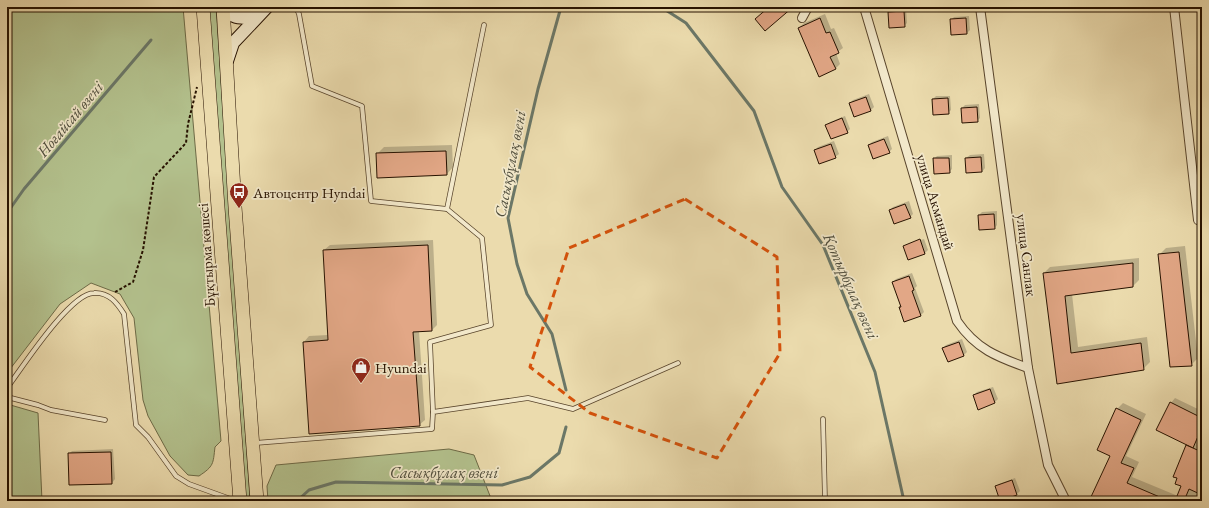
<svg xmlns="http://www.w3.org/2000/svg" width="1209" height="508" font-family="'EB Garamond',serif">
  <rect width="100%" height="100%" fill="#ebdbad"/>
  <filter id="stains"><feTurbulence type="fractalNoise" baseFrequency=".005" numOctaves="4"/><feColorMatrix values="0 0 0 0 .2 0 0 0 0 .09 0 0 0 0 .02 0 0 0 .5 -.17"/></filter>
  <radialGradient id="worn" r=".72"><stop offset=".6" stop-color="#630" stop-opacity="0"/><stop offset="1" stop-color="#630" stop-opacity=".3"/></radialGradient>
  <g fill="#b3c18d" stroke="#6d6a46">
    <path d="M7,7h176l38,434 -6,6c-2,17 -1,19 -16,29l-11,-1 -18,-19 -22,-40 -5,-16 -9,-82 -14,-24 -29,-11 -31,21 -53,69z"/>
    <polygon points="208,7 216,7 250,499 243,499"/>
    <polygon points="7,404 38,413 42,501 7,501"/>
    <polygon points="449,449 474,455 492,501 268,501 267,486 276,465"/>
  </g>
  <g fill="#0003">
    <polygon points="527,7 538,7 536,9"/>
    <polygon points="1110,7 1129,7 1110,8"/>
    <polygon points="906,9 907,23 904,26 889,13 892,10"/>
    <polygon points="825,14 831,29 834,28 843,48 836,53 840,64 835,69 799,28 804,23"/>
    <polygon points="969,16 970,30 967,33 951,20 954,17"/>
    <polygon points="869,94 874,107 871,110 850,103 853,100"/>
    <polygon points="936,96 950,96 951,110 948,113 933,99"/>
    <polygon points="979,104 980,118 977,121 963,122 962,108 965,105"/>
    <polygon points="845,116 850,129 847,132 827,125 830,122"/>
    <polygon points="888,136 892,149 889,152 869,145 872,142"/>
    <polygon points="834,141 839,154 835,157 815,150 818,147"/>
    <polygon points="452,145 453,167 447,174 377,154 384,147"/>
    <polygon points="984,154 985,168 982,172 966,158 970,155"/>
    <polygon points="952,155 952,169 949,172 934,159 937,156"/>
    <polygon points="909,201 913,214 910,217 890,210 893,207"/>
    <polygon points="997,211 997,225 994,229 979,215 982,212"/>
    <polygon points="924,239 928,250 925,253 909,259 904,246"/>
    <polygon points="433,240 437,325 432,330 419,331 425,420 419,425 304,342 309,336 328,335 324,250 330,245"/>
    <polygon points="1185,246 1198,358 1191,365 1159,255 1166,248"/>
    <polygon points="1139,258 1139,280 1133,286 1072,294 1078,347 1147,337 1150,362 1143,369 1058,382 1044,273 1050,267"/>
    <polygon points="912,273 917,286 915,288 924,312 921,315 905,320 900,308 902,306 893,282 896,279"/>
    <polygon points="962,339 967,352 964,355 948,361 943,348 946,345"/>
    <polygon points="993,387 998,399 994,403 974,395 977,392"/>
    <polygon points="1175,398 1202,411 1202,431 1197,442 1202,444 1202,501 1097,501 1111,456 1117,409 1123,403 1146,414 1126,456 1139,462 1132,477 1178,496 1182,486 1188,445 1171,403"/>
    <polygon points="113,449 115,479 112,483 69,454 72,451"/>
    <polygon points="1015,478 1020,491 1017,494 996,487 999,484"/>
  </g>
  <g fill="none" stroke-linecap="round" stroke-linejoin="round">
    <g stroke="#6b7767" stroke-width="3">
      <polyline points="561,7 538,89 508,218 517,264 527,294 552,334 566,390"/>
      <polyline points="661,7 686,23 754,111 782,187 823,245 875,372 904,501"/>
      <polyline points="7,213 24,189 151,40"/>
      <polyline points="297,501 309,490 336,482 502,485 530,477 559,453 566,427"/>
    </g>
  </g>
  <g fill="#e2a786" stroke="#271200">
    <polygon points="769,7 793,7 765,31 755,19"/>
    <polygon points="904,11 905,27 889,28 888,12"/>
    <polygon points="820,18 826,33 830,32 839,53 830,57 836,69 819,77 798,28"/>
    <polygon points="966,18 967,34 951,35 950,19"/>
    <polygon points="866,97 871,111 854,117 849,103"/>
    <polygon points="948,98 949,114 933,115 932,99"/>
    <polygon points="977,107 978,122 962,123 961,108"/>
    <polygon points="842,118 848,133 831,139 825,125"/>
    <polygon points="884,139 890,153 873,159 868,145"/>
    <polygon points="831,144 836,158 819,164 814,150"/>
    <polygon points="446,151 447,175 377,178 376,153"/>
    <polygon points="981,157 982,172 966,173 965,158"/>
    <polygon points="933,158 949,158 950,173 934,174"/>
    <polygon points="905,204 911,218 894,224 889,210"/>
    <polygon points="994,214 995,229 979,230 978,215"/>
    <polygon points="920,239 925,254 908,260 903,246"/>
    <polygon points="428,245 432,331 413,332 420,426 309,434 303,342 328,340 323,250"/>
    <polygon points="1179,252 1192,366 1170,367 1158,254"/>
    <polygon points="1133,263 1133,287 1065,296 1071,353 1141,343 1144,370 1057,384 1043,273"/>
    <polygon points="909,276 914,290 912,291 921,316 904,322 899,307 901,307 892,282"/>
    <polygon points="959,342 964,356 948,362 942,348"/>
    <polygon points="990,389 995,403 978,410 973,395"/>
    <polygon points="1170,402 1202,418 1202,427 1193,448 1156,430"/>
    <polygon points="1116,408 1141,420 1121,463 1134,468 1127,483 1169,501 1095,501 1090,499 1110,456 1097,450"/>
    <polygon points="1186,445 1202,452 1202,495 1189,489 1184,501 1175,501 1181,486 1175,484 1177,478 1173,477"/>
    <polygon points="111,452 112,484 69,485 68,453"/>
    <polygon points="1012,480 1017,495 1000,501 995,486"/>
  </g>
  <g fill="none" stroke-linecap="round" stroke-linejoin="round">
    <defs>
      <g id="lane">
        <polyline points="296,7 299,14 312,86 362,106 371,201 447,209"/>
        <path d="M7,388c15,-20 63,-95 87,-95 15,-1 23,10 30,21l12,111 12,12 28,39 13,8 47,17"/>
        <polyline points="7,397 38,405 51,410 105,420"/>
        <polyline points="433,412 430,342 491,325 482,238 447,209 484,25"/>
        <polyline points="823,419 825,501"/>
        <polyline points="255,443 432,429 433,412 528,398 573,409 678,363"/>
      </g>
      <g id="street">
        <path d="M864,7l93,314c19,28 40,36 71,47"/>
        <polyline points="980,7 1028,368 1048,465 1066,501"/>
        <polyline points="1174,7 1198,220"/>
        <polyline points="802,18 808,7"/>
      </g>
      <g id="secondary">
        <path d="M225,7c7,14 24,13 36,4"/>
        <polyline points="227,61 233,43 267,7"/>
      </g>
      <g id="primary">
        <polyline points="203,7 240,501"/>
        <polyline points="223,7 235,207 257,501"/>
      </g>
    </defs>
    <use href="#lane" stroke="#58442b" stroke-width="5.5"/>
    <use href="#street" stroke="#58442b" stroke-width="10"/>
    <use href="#secondary" stroke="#271200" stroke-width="14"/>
    <use href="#primary" stroke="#271200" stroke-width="14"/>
    <polyline stroke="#271200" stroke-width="2" stroke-dasharray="3 2" stroke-linecap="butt" points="115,292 133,282 143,250 154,177 186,143 188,124 197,87"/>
    <use href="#lane" stroke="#f2e8ca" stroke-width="4"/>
    <use href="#street" stroke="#f2e8ca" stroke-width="8"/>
    <use href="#secondary" stroke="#f2e8ca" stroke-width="12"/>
    <use href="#primary" stroke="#ebdbad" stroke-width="13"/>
  </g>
  <path fill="none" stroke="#d5520b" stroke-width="3" stroke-dasharray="8 5" stroke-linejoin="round" d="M685,199l92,58 3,96 -63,105 -127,-45 -60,-46 39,-119z"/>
  <defs>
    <symbol id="bus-pin" viewBox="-11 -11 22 30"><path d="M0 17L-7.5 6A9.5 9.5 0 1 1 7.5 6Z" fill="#8f2418" stroke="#f2e8ca"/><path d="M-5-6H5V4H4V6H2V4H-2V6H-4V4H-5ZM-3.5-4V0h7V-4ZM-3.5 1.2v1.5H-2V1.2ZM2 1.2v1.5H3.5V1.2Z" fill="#fff"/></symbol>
    <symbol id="shop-pin" viewBox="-11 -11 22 30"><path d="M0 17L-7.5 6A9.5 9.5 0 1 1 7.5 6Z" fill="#8f2418" stroke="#f2e8ca"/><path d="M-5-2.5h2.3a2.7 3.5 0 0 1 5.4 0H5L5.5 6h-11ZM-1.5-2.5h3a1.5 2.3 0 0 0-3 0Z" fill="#fff"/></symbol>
  </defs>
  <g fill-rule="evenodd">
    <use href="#bus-pin" x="228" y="181" width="22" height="30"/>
    <use href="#shop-pin" x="350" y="356" width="22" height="30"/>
  </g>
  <g text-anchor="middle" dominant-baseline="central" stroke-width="3.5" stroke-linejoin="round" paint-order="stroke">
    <g font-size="15" fill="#271200" stroke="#f2e8ca" text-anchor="start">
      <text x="253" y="192">Автоцентр Hyndai</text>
      <text x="375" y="367">Hyundai</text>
    </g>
    <g font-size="15" fill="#271200" stroke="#f2e8ca">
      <text transform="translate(936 202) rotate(73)">улица Акмандай</text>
      <text transform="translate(206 255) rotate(-94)">Бұқтырма көшесі</text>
      <text transform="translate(1027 255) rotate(83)">улица Санлак</text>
    </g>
    <g font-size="16" font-style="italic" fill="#4f4d3c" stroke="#f2e8ca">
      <text transform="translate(70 119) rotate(-50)">Ноғайсай өзені</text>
      <text transform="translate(510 164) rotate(-79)">Сасықбұлақ өзені</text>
      <text transform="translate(851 286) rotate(66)">Қотырбұлақ өзені</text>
      <text x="444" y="472">Сасықбұлақ өзені</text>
    </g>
  </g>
  <rect width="1209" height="508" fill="none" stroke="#ebdbad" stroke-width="24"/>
  <rect x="8" y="8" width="1193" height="492" fill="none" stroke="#271200" stroke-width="2"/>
  <rect x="12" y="12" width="1185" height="484" fill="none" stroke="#271200"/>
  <rect width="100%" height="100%" filter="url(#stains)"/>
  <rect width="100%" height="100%" fill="url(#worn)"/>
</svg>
